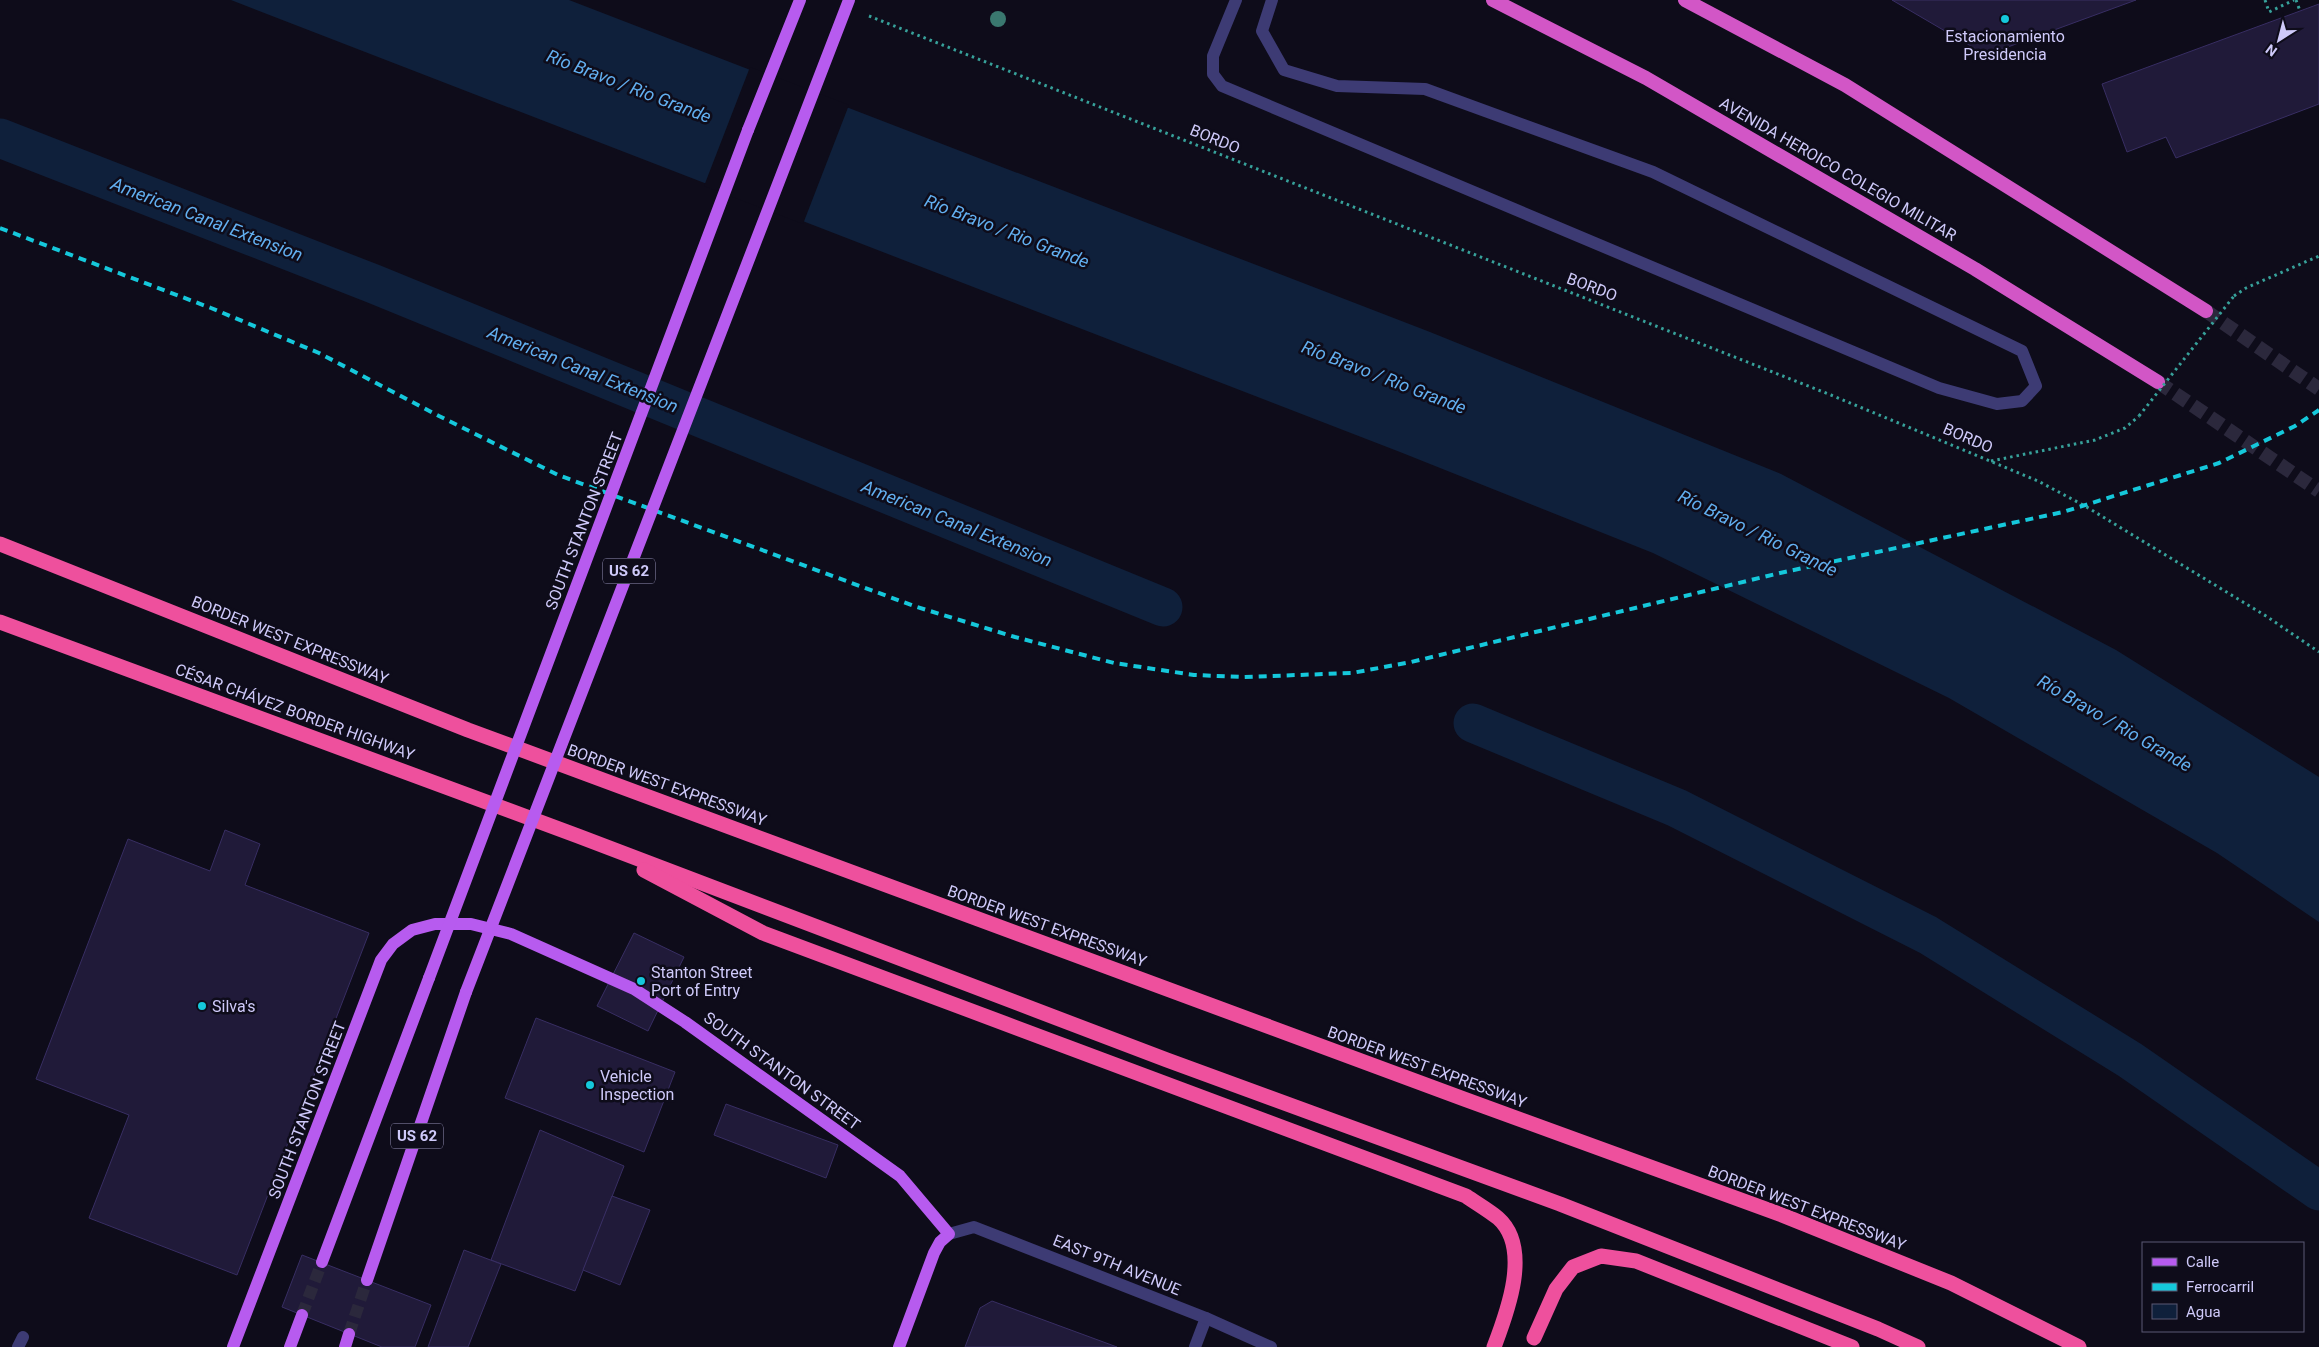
<svg xmlns="http://www.w3.org/2000/svg" width="2319" height="1347" font-family="Roboto,sans-serif">
  <rect width="100%" height="100%" fill="#0e0c1a"/>
  <polygon fill="#0f203b" points="231,0 569,0 1430,332 1781,474 2116,650 2319,777 2319,922 2217,853 1949,698 1653,553 1400,452"/>
  <polygon fill="#0e0c1a" points="750,67 849,105 803,224 704,186"/>
  <g fill="none" stroke-linecap="round" stroke-linejoin="round">
    <g stroke="#0f203b" stroke-width="39">
      <polyline points="0,138 374,284 1163,607"/>
      <polyline points="1473,723 1677,808 1928,935 2130,1060 2319,1191"/>
    </g>
  </g>
  <g fill="#201a39" stroke="#382e63">
    <polygon points="1892,0 2136,0 1986,55"/>
    <polygon points="2319,4 2319,104 2176,158 2166,137 2127,152 2102,84"/>
    <polygon points="225,830 260,844 245,885 369,933 237,1275 89,1218 129,1115 36,1079 128,839 210,871"/>
    <polygon points="634,933 684,957 648,1031 597,1006"/>
    <polygon points="536,1018 675,1072 644,1152 505,1098"/>
    <polygon points="726,1104 838,1145 826,1178 714,1135"/>
    <polygon points="540,1130 624,1166 575,1291 491,1260"/>
    <polygon points="612,1196 650,1210 620,1285 583,1270"/>
    <polygon points="464,1250 501,1264 468,1347 428,1347"/>
    <polygon points="302,1255 431,1305 415,1347 382,1347 282,1307"/>
    <polygon points="992,1301 1117,1347 965,1347 980,1308"/>
  </g>
  <g fill="none" stroke-linecap="round" stroke-linejoin="round">
    <g stroke="#2b283c" stroke-width="12" stroke-dasharray="12 6" stroke-linecap="butt">
      <polyline points="302,1315 322,1262"/>
      <polyline points="349,1334 367,1280"/>
    </g>
    <g stroke="#2b283c" stroke-width="14" stroke-dasharray="14 7" stroke-linecap="butt">
      <polyline points="2206,311 2319,389"/>
      <polyline points="2158,382 2319,491"/>
    </g>
    <g stroke="#37a19a" stroke-width="3" stroke-dasharray="2.5 4" stroke-linecap="butt">
      <polyline points="2265,0 2269,12 2294,0"/>
      <polyline points="2296,0 2300,11"/>
      <polyline points="869,16 1831,395 2038,481 2085,506 2266,616 2319,652"/>
      <polyline points="2234,296 2246,288 2319,256"/>
      <polyline points="1991,461 2095,440 2125,428 2139,416"/>
    </g>
    <g stroke="#3d3b74" stroke-width="12">
      <polyline points="1236,0 1213,56 1213,74 1222,86 1939,388 1997,404 2022,401 2036,386 2022,351 1653,172 1425,89 1337,86 1284,70 1262,31 1272,0"/>
      <polyline points="18,1347 23,1337"/>
      <polyline points="1195,1347 1206,1318"/>
    </g>
    <polyline stroke="#3d3b74" stroke-width="12" points="949,1234 974,1227 1206,1318 1271,1347"/>
    <g stroke="#b75bef" stroke-width="12">
      <polyline points="748,130 800,0"/>
      <polyline points="322,1262 429,978"/>
      <polyline points="367,1280 466,992"/>
      <polyline points="233,1347 381,960 393,944 412,930 435,924 471,924 511,934 634,989 685,1022 900,1176 949,1234 940,1242 934,1253 899,1347"/>
      <polyline points="290,1347 302,1315"/>
      <polyline points="345,1347 349,1334"/>
    </g>
    <g stroke="#d256c6" stroke-width="14">
      <polyline points="1493,0 1646,78 1975,269 2158,382"/>
      <polyline points="1685,0 1845,85 2206,311"/>
    </g>
    <g stroke="#ee509d" stroke-width="15">
      <polyline points="0,544 468,730 1464,1099 1782,1215 1951,1283 2079,1347"/>
      <polyline points="0,622 578,836 1167,1060 1560,1204 1878,1329 1918,1347"/>
      <path d="M644,870l119,63 703,263c10,7 22,14 32,22 34,30 9,95 -4,129"/>
      <polyline points="1534,1338 1556,1289 1573,1267 1601,1256 1636,1261 1852,1347"/>
    </g>
    <polyline stroke="#15c8db" stroke-width="4" stroke-dasharray="8 6" stroke-linecap="butt" points="0,228 211,308 319,353 439,416 558,475 917,607 1015,637 1114,663 1194,675 1244,677 1352,673 1411,662 1780,573 2063,512 2219,463 2295,426 2319,410"/>
    <polyline stroke="#37a19a" stroke-width="3" stroke-dasharray="2.5 4" stroke-linecap="butt" points="2139,416 2234,296"/>
    <g stroke="#b75bef" stroke-width="12">
      <polyline points="429,978 748,130"/>
      <polyline points="466,992 849,0"/>
    </g>
  </g>
  <circle fill="#3a786f" cx="998" cy="19" r="8"/>
  <g fill="#15c8db" stroke="#0e0c1a" stroke-width="2">
    <circle cx="2005" cy="19" r="5"/>
    <circle cx="641" cy="981" r="5"/>
    <circle cx="202" cy="1006" r="5"/>
    <circle cx="590" cy="1085" r="5"/>
  </g>
  <g text-anchor="middle" dominant-baseline="central" stroke-width="5" stroke-linejoin="round" paint-order="stroke">
    <g fill="#0e0c1a" stroke="#9591b7" stroke-width="1">
      <rect x="603" y="558.5" width="52" height="25" rx="4"/>
      <rect x="391" y="1123.5" width="52" height="25" rx="4"/>
    </g>
    <g font-size="15" font-weight="bold" fill="#cfcafa">
      <text x="629" y="571">US 62</text>
      <text x="417" y="1136">US 62</text>
    </g>
    <g font-size="16" fill="#cfcafa" stroke="#0e0c1a" text-anchor="start">
      <text x="2005" y="36" text-anchor="middle">Estacionamiento<tspan x="2005" dy="18">Presidencia</tspan></text>
      <text x="651" y="972">Stanton Street<tspan x="651" dy="18">Port of Entry</tspan></text>
      <text x="212" y="1006">Silva's</text>
      <text x="600" y="1076">Vehicle<tspan x="600" dy="18">Inspection</tspan></text>
    </g>
    <g font-size="16" fill="#cfcafa" stroke="#0e0c1a">
      <text transform="translate(1215 139) rotate(22)">BORDO</text>
      <text transform="translate(1838 169) rotate(30)">AVENIDA HEROICO COLEGIO MILITAR</text>
      <text transform="translate(1592 287) rotate(21)">BORDO</text>
      <text transform="translate(1968 438) rotate(23)">BORDO</text>
      <text transform="translate(584 521) rotate(-69)">SOUTH STANTON STREET</text>
      <text transform="translate(290 640) rotate(22)">BORDER WEST EXPRESSWAY</text>
      <text transform="translate(295 712) rotate(20)">CÉSAR CHÁVEZ BORDER HIGHWAY</text>
      <text transform="translate(667 785) rotate(20)">BORDER WEST EXPRESSWAY</text>
      <text transform="translate(1047 926) rotate(20)">BORDER WEST EXPRESSWAY</text>
      <text transform="translate(1427 1067) rotate(20)">BORDER WEST EXPRESSWAY</text>
      <text transform="translate(782 1071) rotate(36)">SOUTH STANTON STREET</text>
      <text transform="translate(307 1110) rotate(-69)">SOUTH STANTON STREET</text>
      <text transform="translate(1807 1208) rotate(21)">BORDER WEST EXPRESSWAY</text>
      <text transform="translate(1117 1265) rotate(22)">EAST 9TH AVENUE</text>
    </g>
    <g font-size="18" font-style="italic" fill="#62aff0" stroke="#0e0c1a">
      <text transform="translate(629 86) rotate(21)">Río Bravo / Rio Grande</text>
      <text transform="translate(207 219) rotate(21)">American Canal Extension</text>
      <text transform="translate(1007 231) rotate(21)">Río Bravo / Rio Grande</text>
      <text transform="translate(583 369) rotate(22)">American Canal Extension</text>
      <text transform="translate(1384 377) rotate(21)">Río Bravo / Rio Grande</text>
      <text transform="translate(957 523) rotate(22)">American Canal Extension</text>
      <text transform="translate(1758 533) rotate(26)">Río Bravo / Rio Grande</text>
      <text transform="translate(2115 723) rotate(30)">Río Bravo / Rio Grande</text>
    </g>
  </g>
  <rect x="2142" y="1242" width="162" height="90" fill="#0e0c1a" stroke="#5b5874"/>
  <rect x="2152" y="1258" width="25" height="8" fill="#b75bef" stroke="#5b5874"/>
  <text x="2186" y="1267" font-size="15" fill="#cfcafa">Calle</text>
  <rect x="2152" y="1283" width="25" height="8" fill="#15c8db" stroke="#5b5874"/>
  <text x="2186" y="1292" font-size="15" fill="#cfcafa">Ferrocarril</text>
  <rect x="2152" y="1304" width="25" height="15" fill="#0f203b" stroke="#5b5874"/>
  <text x="2186" y="1317" font-size="15" fill="#cfcafa">Agua</text>
  <g transform="translate(2279 40) rotate(216)" stroke="#0e0c1a" stroke-width="4" paint-order="stroke">
  <path d="M0-4L9 19L0 12L-9 19Z" fill="#cfcafa"/>
  <text y="-8" font-size="14" font-weight="bold" text-anchor="middle" fill="#cfcafa">N</text>
  </g>
</svg>
